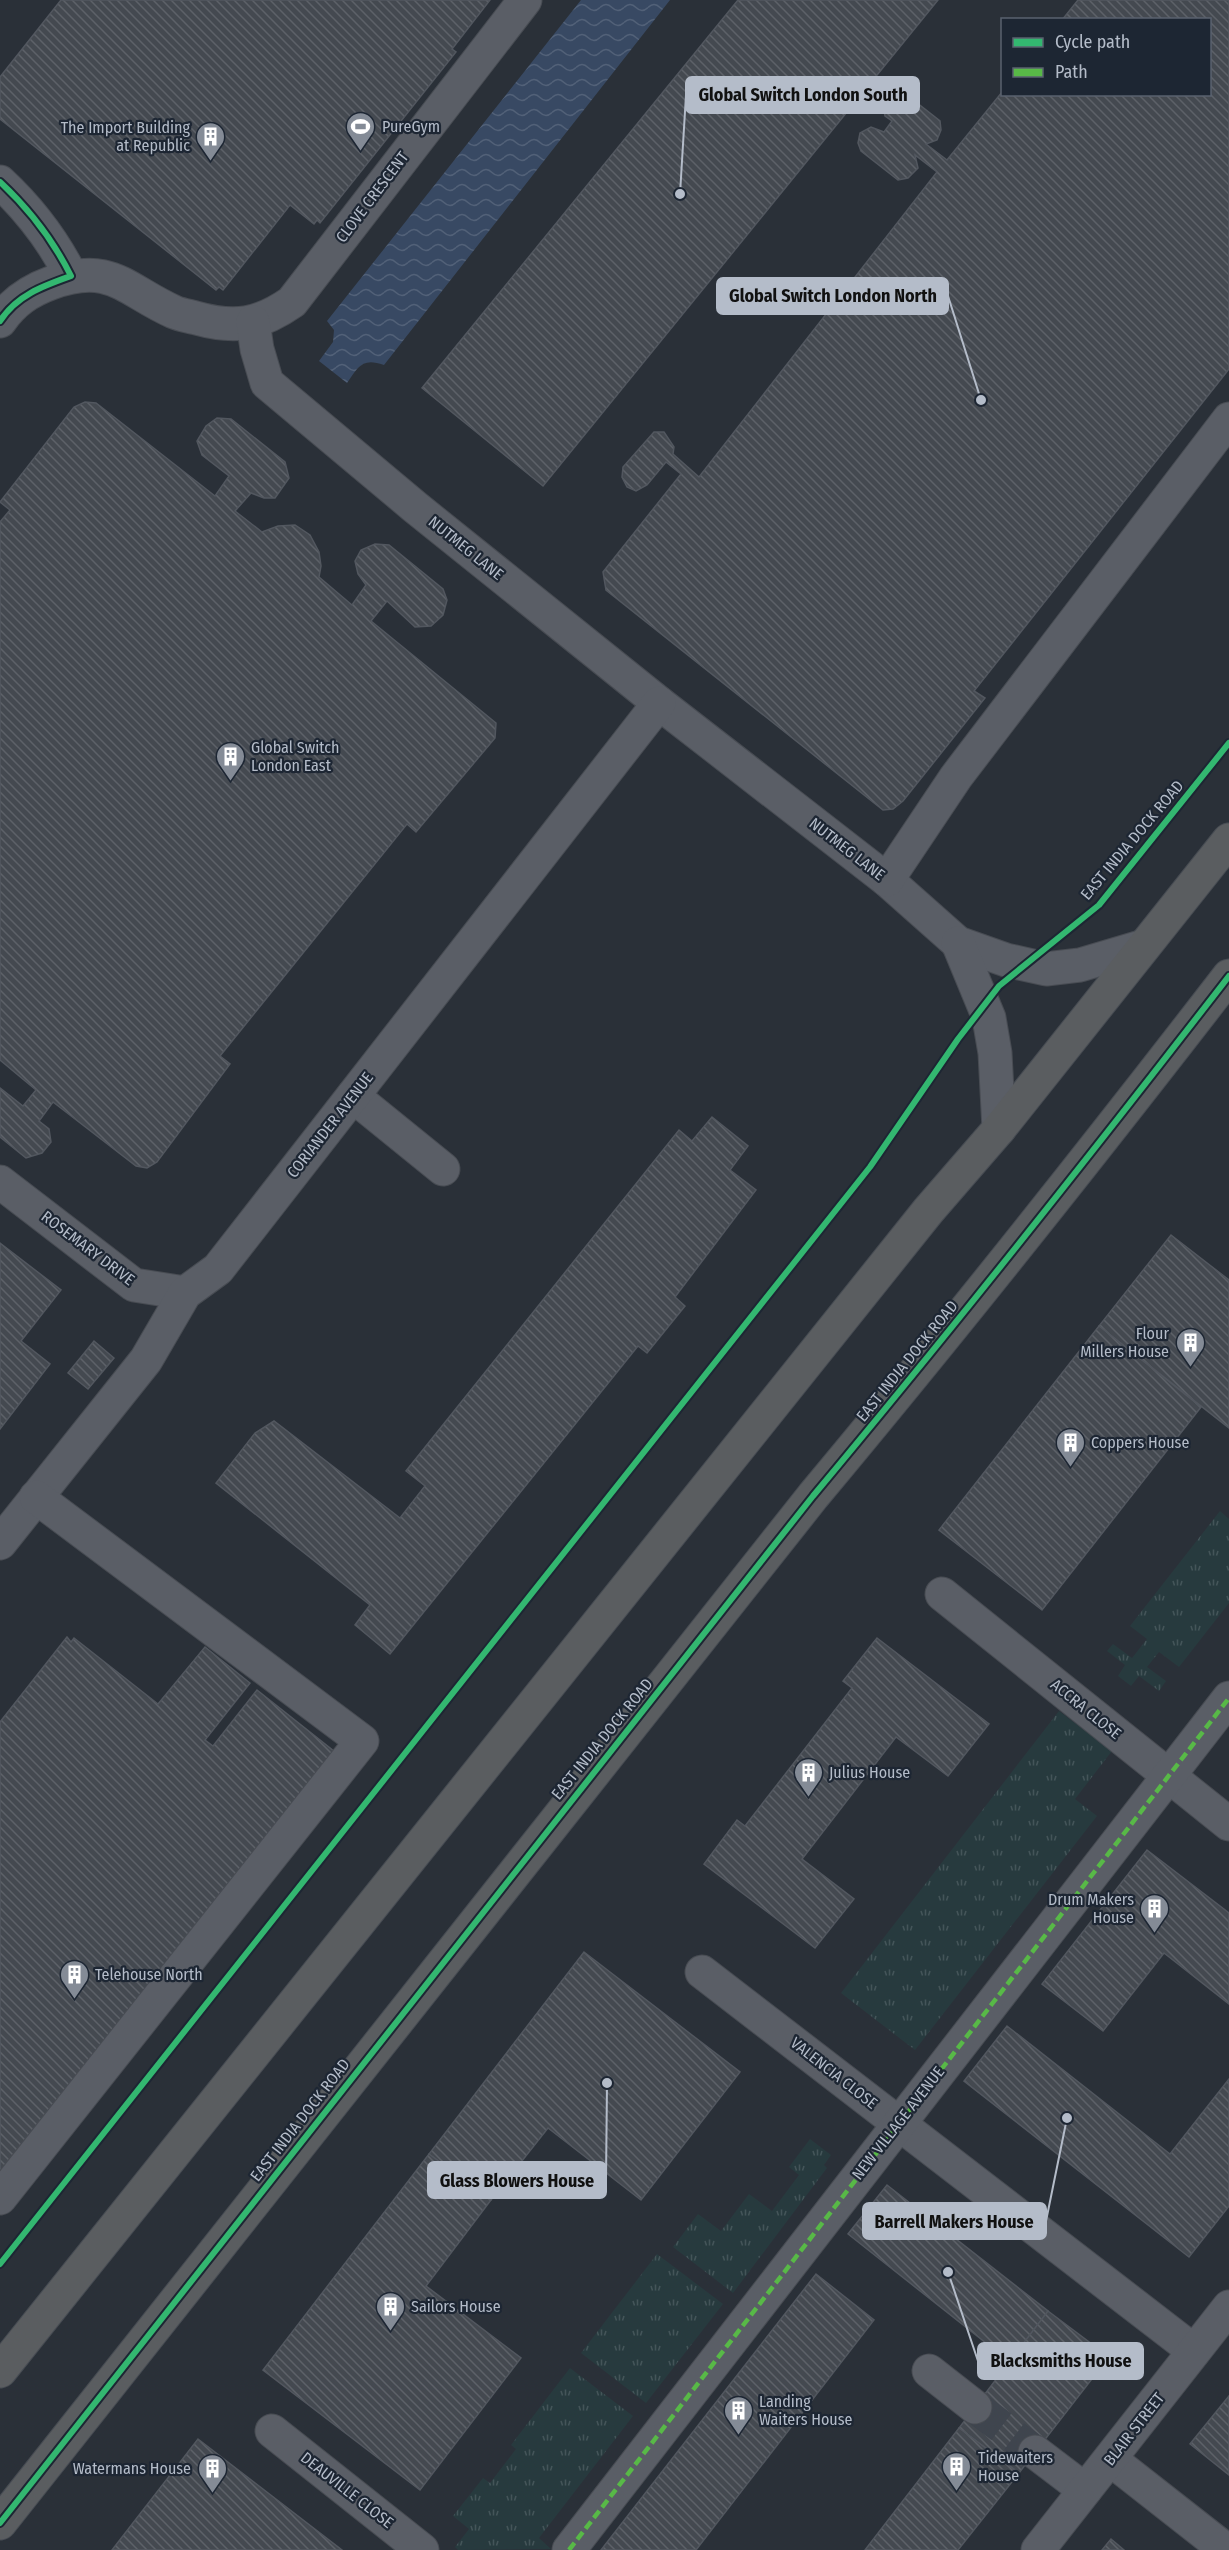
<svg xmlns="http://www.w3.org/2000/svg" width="1229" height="2550" font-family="'Fira Sans Condensed',sans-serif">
  <defs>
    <pattern id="grass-tufts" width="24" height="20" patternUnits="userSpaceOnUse" patternTransform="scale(1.5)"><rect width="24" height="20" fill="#273a3e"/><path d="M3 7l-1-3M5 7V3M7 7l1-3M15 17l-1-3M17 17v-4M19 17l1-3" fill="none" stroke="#445559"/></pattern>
    <pattern id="water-waves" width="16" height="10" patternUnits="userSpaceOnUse" patternTransform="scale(1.5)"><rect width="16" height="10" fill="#384963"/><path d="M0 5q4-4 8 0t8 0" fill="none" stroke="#526178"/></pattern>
    <pattern id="building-back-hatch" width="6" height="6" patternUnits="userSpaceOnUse" patternTransform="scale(1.5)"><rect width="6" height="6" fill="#444950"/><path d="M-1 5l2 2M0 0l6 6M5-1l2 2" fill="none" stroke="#5d6168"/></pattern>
  </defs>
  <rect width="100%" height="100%" fill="#2a3038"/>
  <g fill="url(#grass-tufts)">
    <polygon points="1220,1511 1229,1519 1229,1603 1179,1667 1159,1652 1147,1667 1166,1681 1159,1691 1139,1676 1131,1686 1118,1676 1125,1665 1107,1651 1113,1644 1132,1658 1147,1639 1130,1626"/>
    <polygon points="1059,1711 1112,1751 1075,1799 1097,1816 915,2050 841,1993"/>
    <polygon points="810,2139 831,2155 824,2165 827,2168 733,2293 673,2247 698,2214 721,2231 749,2194 772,2211 799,2175 789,2167"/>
    <polygon points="657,2254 723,2304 646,2403 581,2353"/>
    <polygon points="570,2368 633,2416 539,2538 551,2549 458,2550 455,2547 469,2529 453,2516 483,2478 490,2483 516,2449 511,2445"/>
  </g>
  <path fill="url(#water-waves)" d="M581,0h89l-286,365c-22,-8 -26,2 -37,18l-28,-22 14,-19 1,-12 -7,-9z"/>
  <g fill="url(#building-back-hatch)" stroke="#52575f" stroke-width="1.5">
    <polygon points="61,0 490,0 452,49 456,52 320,223 317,220 314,224 290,205 223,290 219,287 216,290 0,119 0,77"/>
    <polygon points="738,0 938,0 543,486 422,388"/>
    <polygon points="1078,0 1229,0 1229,369 974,691 985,698 903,801 893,809 883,810 606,590 603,572 681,474 666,462 647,485 636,491 627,487 622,477 623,467 654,432 664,432 674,447 673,454 699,477 937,172 915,155 918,168 908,178 898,180 861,151 858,143 860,133 871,127 884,132 892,121 885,116 883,106 890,95 902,91 940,121 941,130 937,140 926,144 947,160 1002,92 1002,94 1210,94 1210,20 1062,20"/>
    <polygon points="85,402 96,403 215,496 229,476 202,455 197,441 206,426 217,418 231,419 285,462 289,478 275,498 264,498 251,493 235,511 262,532 278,526 295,525 310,535 319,552 321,566 319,577 352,605 366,585 358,574 355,561 361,550 375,544 389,545 443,589 447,600 443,615 431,626 415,627 387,601 371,621 496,723 495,738 416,832 407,824 220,1056 230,1064 157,1162 147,1168 136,1166 53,1102 39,1121 49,1129 51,1142 42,1153 26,1158 0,1137 0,1088 23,1106 36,1090 0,1060 0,522 10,510 0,502 74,407"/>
    <polygon points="712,1117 748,1146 730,1170 756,1190 675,1297 685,1306 647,1353 638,1346 390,1654 355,1625 370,1605 216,1483 255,1433 274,1421 400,1518 425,1486 406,1471 679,1130 692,1141"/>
    <polygon points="1171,1235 1229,1280 1229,1428 1099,1326"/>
    <polygon points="0,1243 61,1290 21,1341 50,1364 0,1429"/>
    <polygon points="1099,1326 1201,1407 1042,1610 939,1530"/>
    <polygon points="94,1341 114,1358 88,1389 68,1373"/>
    <polygon points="67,1637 71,1642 74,1638 158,1704 205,1647 250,1683 205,1740 213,1746 257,1690 335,1752 0,2187 0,1722"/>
    <polygon points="877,1638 989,1724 948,1776 896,1737 802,1859 854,1899 815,1948 704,1864 737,1820 745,1826 852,1688 843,1681"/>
    <polygon points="1147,1850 1229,1913 1229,2004 1164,1953 1103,2031 1042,1984"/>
    <polygon points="584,1952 740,2072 641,2200 548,2128 491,2200 429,2154"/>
    <polygon points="1007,2026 1170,2154 1229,2079 1229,2206 1189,2257 964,2081"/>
    <polygon points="429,2154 491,2200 426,2286 521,2358 420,2490 263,2370"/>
    <polygon points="887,2185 1048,2311 1010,2362 848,2234"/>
    <polygon points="816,2274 874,2320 696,2550 601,2550"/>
    <polygon points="1048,2311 1109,2357 1019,2473 959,2428"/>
    <polygon points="1229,2396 1229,2475 1190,2444"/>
    <polygon points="959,2428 1019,2473 958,2550 865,2550"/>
    <polygon points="198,2439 342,2550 112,2550"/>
    <polygon points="1111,2539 1124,2550 1102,2550"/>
  </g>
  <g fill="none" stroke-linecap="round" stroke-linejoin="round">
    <polyline stroke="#3f454e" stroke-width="33" stroke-dasharray="33 16" stroke-linecap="butt" points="975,2407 1035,2452"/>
    <defs>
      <g id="minor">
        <path d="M0,182c29,27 53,58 71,94"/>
        <path d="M0,321c13,-19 29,-30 51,-38 60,-22 74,7 123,29 7,3 15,4 22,6 39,11 63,7 96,-16l233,-302"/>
        <polyline points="253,322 257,349 267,383 415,507 659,703 887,880 958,943 1006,960 1046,969 1080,965 1144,946"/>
        <polyline points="887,880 956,777 1229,419"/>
        <polyline points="958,943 989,1018 995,1053 999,1129"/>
        <polyline points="353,1096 443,1169"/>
        <polyline points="0,1182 134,1285 185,1293"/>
        <polyline points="0,1543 146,1360 185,1293 218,1269 659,703"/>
        <polyline points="942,1594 1229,1824"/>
        <polyline points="702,1972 1194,2351"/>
        <polyline points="0,2198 362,1741 36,1497"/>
        <polyline points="929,2371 975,2407"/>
        <polyline points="272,2431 422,2550"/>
        <polyline points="1035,2452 1085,2490"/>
        <polyline points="1110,2459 1226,2550"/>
        <polyline points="569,2550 1229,1698"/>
        <polyline points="1038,2550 1229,2307"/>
      </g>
      <g id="highway">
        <polyline points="0,2371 928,1211 999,1129 1229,840"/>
        <path d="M0,2523l813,-1027c142,-170 280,-344 416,-520"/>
      </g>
    </defs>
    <use href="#minor" stroke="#484c53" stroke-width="35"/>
    <use href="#highway" stroke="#474c53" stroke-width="35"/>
    <use href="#minor" stroke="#5a5e66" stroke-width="33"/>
    <use href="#highway" stroke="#5a5d60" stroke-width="33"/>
    <polyline stroke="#58b947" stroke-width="4.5" stroke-dasharray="9 4.5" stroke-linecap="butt" points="569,2550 1229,1698"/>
    <defs>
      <g id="cycleway">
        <path d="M0,182c29,27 53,58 71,94 -28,10 -54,19 -71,45"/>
        <polyline points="0,2264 870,1167 958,1039 999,986 1099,905 1229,743"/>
        <path d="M0,2523l813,-1027c142,-170 280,-344 416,-520"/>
      </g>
    </defs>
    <use href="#cycleway" stroke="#1d2633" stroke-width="10"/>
    <use href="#cycleway" stroke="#33b770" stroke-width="6"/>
  </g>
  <defs>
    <symbol id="stadium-pin" viewBox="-11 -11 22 30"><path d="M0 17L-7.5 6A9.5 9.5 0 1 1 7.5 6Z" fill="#848b96" stroke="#1d2633"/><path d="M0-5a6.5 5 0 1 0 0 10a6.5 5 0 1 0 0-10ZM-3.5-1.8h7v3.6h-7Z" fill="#fff"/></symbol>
    <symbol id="building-pin" viewBox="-11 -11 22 30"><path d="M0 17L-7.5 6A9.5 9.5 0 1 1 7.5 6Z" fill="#848b96" stroke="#1d2633"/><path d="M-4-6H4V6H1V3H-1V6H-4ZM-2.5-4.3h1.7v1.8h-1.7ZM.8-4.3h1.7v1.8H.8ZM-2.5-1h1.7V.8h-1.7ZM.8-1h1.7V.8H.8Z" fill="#fff"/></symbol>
  </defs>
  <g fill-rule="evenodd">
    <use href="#stadium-pin" x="344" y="110" width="33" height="45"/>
    <use href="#building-pin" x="194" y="120" width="33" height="45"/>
    <use href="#building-pin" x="214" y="740" width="33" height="45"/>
    <use href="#building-pin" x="1174" y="1326" width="33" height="45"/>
    <use href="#building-pin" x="1054" y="1426" width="33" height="45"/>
    <use href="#building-pin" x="792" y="1756" width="33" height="45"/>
    <use href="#building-pin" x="1138" y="1892" width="33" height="45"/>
    <use href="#building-pin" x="58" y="1958" width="33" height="45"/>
    <use href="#building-pin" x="374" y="2290" width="33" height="45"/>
    <use href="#building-pin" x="722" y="2394" width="33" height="45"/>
    <use href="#building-pin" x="940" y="2450" width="33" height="45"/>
    <use href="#building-pin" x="196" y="2452" width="33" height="45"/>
  </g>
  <g text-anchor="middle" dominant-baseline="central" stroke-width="4.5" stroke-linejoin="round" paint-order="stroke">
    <g font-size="16" fill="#b4bcc9" stroke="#1d2633" text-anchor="start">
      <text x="382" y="126">PureGym</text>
      <text x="190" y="127" text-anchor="end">The Import Building<tspan x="190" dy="18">at Republic</tspan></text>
      <text x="251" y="747">Global Switch<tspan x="251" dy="18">London East</tspan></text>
      <text x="1169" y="1333" text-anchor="end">Flour<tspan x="1169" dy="18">Millers House</tspan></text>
      <text x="1091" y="1442">Coppers House</text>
      <text x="829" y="1772">Julius House</text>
      <text x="1134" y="1899" text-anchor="end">Drum Makers<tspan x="1134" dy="18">House</tspan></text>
      <text x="95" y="1974">Telehouse North</text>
      <text x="411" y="2306">Sailors House</text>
      <text x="759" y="2401">Landing<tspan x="759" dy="18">Waiters House</tspan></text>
      <text x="978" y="2457">Tidewaiters<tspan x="978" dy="18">House</tspan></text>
      <text x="191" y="2468" text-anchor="end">Watermans House</text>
    </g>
    <g font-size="16" fill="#b4bcc9" stroke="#1d2633">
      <text transform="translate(372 197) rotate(-53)">CLOVE CRESCENT</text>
      <text transform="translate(466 548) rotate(39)">NUTMEG LANE</text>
      <text transform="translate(1132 840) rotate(-50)">EAST INDIA DOCK ROAD</text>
      <text transform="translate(847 849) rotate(38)">NUTMEG LANE</text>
      <text transform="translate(330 1125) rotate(-52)">CORIANDER AVENUE</text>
      <text transform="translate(88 1248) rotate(37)">ROSEMARY DRIVE</text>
      <text transform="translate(907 1361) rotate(-51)">EAST INDIA DOCK ROAD</text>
      <text transform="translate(1086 1709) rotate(39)">ACCRA CLOSE</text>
      <text transform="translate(602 1739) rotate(-51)">EAST INDIA DOCK ROAD</text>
      <text transform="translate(834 2073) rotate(38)">VALENCIA CLOSE</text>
      <text transform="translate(300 2120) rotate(-52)">EAST INDIA DOCK ROAD</text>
      <text transform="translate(898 2123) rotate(-52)">NEW VILLAGE AVENUE</text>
      <text transform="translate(1134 2429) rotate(-52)">BLAIR STREET</text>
      <text transform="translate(347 2490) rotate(38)">DEAUVILLE CLOSE</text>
    </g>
  </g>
  <path fill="none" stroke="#b4bcc9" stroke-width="2" d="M680 194L686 95M981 400L948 296M607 2083L606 2180M1067 2118L1046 2221M948 2272L978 2361"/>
  <g fill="#b4bcc9" stroke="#1d2633" stroke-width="2">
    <circle cx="680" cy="194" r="6"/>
    <circle cx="981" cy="400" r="6"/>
    <circle cx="607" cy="2083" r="6"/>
    <circle cx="1067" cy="2118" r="6"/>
    <circle cx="948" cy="2272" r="6"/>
  </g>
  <g fill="#b4bcc9" stroke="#b4bcc9" stroke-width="2">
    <rect x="686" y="77" width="233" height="36" rx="6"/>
    <rect x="717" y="278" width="231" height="36" rx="6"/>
    <rect x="428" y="2162" width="178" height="36" rx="6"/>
    <rect x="863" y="2203" width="183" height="36" rx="6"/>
    <rect x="978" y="2343" width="165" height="36" rx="6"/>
  </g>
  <g font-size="18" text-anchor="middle" font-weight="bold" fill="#111">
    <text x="803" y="101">Global Switch London South</text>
    <text x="833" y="302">Global Switch London North</text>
    <text x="517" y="2187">Glass Blowers House</text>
    <text x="954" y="2228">Barrell Makers House</text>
    <text x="1061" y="2367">Blacksmiths House</text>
  </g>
  <rect x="1001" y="18" width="210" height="78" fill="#1d2633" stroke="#59626f" stroke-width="1.5"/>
  <rect x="1013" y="38" width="30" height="9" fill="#33b770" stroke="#59626f" stroke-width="1.5"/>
  <text x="1055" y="48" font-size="18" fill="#b4bcc9">Cycle path</text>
  <rect x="1013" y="68" width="30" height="9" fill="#58b947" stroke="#59626f" stroke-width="1.5"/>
  <text x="1055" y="78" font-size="18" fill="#b4bcc9">Path</text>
</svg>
